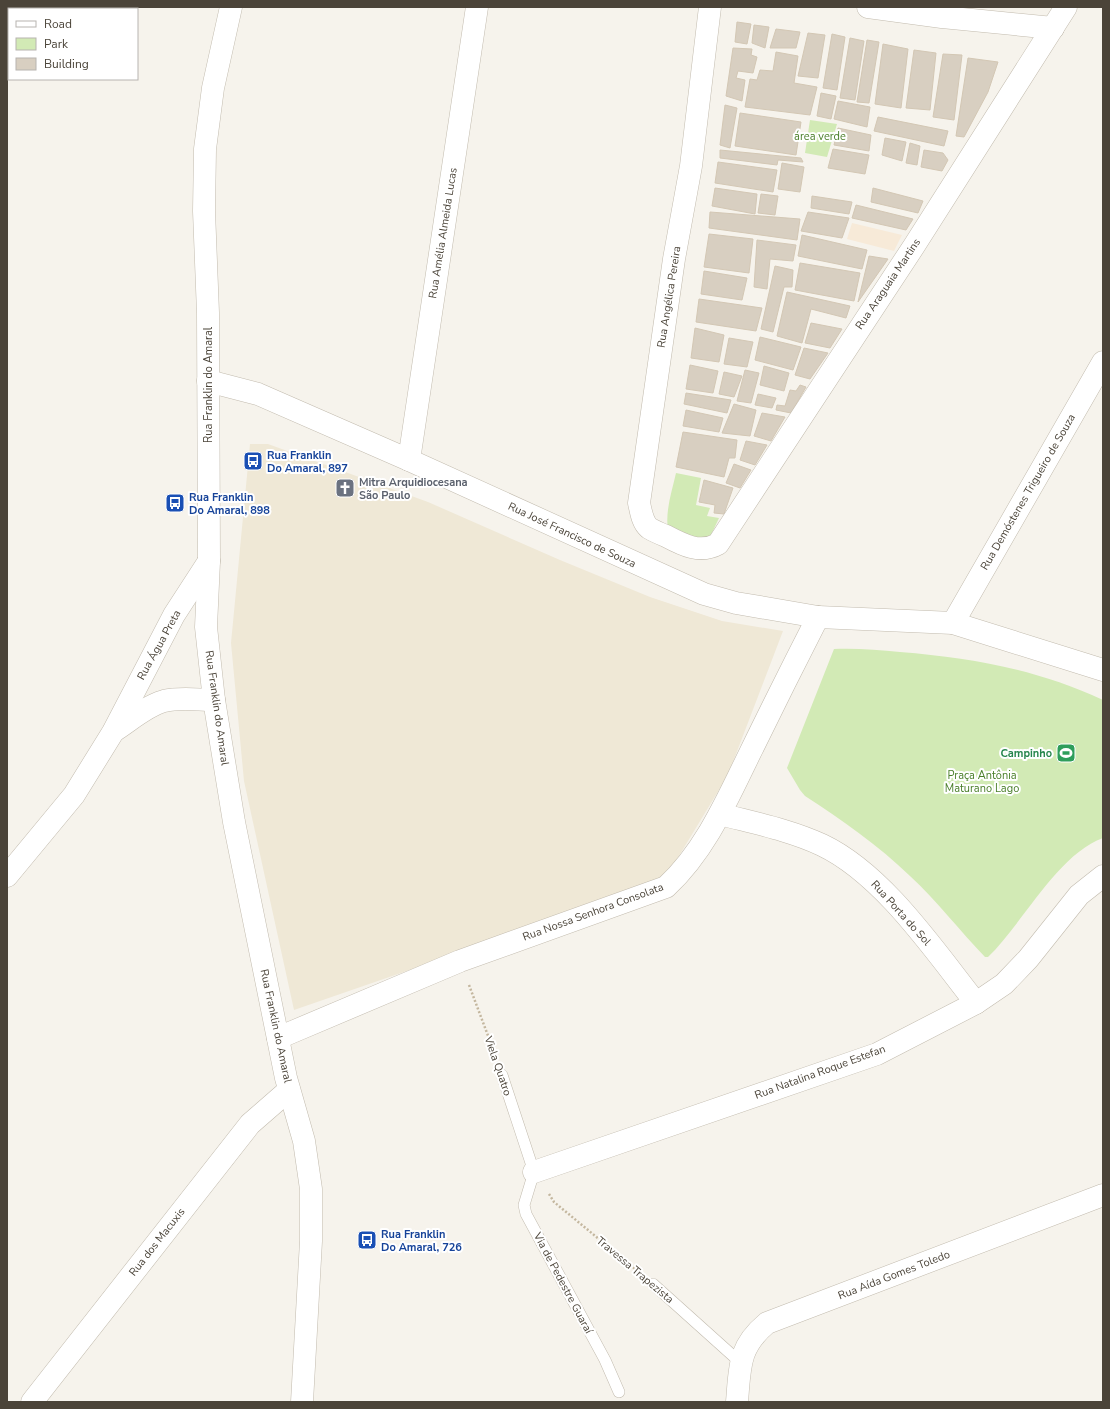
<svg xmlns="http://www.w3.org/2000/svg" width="1110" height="1409" font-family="'Nunito Sans',sans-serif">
  <rect width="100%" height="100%" fill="#f6f3ec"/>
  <polygon fill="#f7ead8" points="852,223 902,235 894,251 847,239"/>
  <polygon fill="#efe8d6" points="250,444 268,444 428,502 560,560 650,597 722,621 783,631 728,775 668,874 597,905 294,1010 244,781 231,643"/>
  <g fill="#d2eab5">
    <polygon points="810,120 837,124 827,157 805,153"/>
    <path d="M676,473l25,5 -5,27 14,3 -3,8 12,2 -8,17 -10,6 -33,-11c-3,-19 4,-39 8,-57z"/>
    <path d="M834,649c22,-1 44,1 66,3 73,6 136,17 203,48v138c-45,16 -80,85 -115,119h-3c-25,-26 -48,-56 -75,-81 -32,-31 -68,-56 -105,-80l-5,-6 -13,-22z"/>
  </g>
  <g fill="#d8cfc1" stroke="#d3c7b4">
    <polygon points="737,22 751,24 747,44 735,42"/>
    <polygon points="754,25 769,27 765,48 752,43"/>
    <polygon points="776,29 800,32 796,48 770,48"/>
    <polygon points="808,33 825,35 818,78 798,76"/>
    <polygon points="832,34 845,37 837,90 823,88"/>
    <polygon points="850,38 864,41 855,100 840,98"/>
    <polygon points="867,40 879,42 869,103 857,102"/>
    <polygon points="883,44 908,49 901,108 875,104"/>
    <polygon points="733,48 752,49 751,55 757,57 753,73 738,71 736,78 745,80 742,101 726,96"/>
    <polygon points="914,50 936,53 930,110 906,108"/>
    <polygon points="776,52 798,56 794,83 817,87 810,115 745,107 750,79 757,80 760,70 773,71"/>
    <polygon points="943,54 962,55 954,120 933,117"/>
    <polygon points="968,58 998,62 988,92 964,137 956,136"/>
    <polygon points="821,93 836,96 831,119 817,116"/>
    <polygon points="838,101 870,107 867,127 834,119"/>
    <polygon points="725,105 737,108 730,148 720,145"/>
    <polygon points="740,113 801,122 796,155 735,146"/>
    <polygon points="878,117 948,131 944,146 874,131"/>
    <polygon points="838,128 871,135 869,151 834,145"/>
    <polygon points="885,138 906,142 902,161 882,155"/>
    <polygon points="910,143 920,146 917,165 906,163"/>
    <polygon points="833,149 869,155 865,174 828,168"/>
    <polygon points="720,150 801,158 803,162 778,160 777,165 720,158"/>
    <polygon points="924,150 943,153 948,160 942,171 921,167"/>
    <polygon points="718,162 777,170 773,192 715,183"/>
    <polygon points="782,163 804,167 800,192 778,189"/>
    <polygon points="715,188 757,194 755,214 712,206"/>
    <polygon points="873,188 923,201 918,213 871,202"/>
    <polygon points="761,194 778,196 775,215 758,213"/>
    <polygon points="812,196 852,202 849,214 811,208"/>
    <polygon points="856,205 913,219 906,230 852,218"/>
    <polygon points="710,212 800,219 797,240 709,228"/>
    <polygon points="808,212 849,218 842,238 801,231"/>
    <polygon points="709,234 753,239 749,273 704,267"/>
    <polygon points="802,235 867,250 862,269 798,256"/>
    <polygon points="757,240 796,245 793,261 770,259 767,289 754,287"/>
    <polygon points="869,256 888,259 858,302"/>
    <polygon points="800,263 860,273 854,301 795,290"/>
    <polygon points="775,266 793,270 792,287 784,287 773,332 761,329"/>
    <polygon points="704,271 747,278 742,300 701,294"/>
    <polygon points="787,292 850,306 846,318 811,309 802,343 777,336"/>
    <polygon points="699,299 762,308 756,331 696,322"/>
    <polygon points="811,323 842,329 830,348 805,343"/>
    <polygon points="695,328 724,335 719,362 691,358"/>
    <polygon points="760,337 801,347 793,370 755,360"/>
    <polygon points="729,338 753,342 747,367 724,364"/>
    <polygon points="804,348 828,353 810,379 795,375"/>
    <polygon points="690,365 718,371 713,393 686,389"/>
    <polygon points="764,366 789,373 784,391 760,385"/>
    <polygon points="745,370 759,373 751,403 737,401"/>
    <polygon points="724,372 742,376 734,397 719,394"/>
    <polygon points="800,385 806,387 791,413 776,410 777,405 785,406 790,390 796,391"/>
    <polygon points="686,393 731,400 727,413 684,404"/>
    <polygon points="758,394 776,398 772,408 755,405"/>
    <polygon points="734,404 756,410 750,436 722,433"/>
    <polygon points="686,410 723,418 719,432 683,426"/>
    <polygon points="762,413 785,417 771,441 754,436"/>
    <polygon points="683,432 737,440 735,458 729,458 724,477 676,467"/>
    <polygon points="746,441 767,445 755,465 740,460"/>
    <polygon points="734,464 751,470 740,488 726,483"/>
    <polygon points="704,480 733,488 724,514 714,513 715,505 699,502"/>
  </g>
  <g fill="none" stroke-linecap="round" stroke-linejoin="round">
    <defs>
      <g id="service">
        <polyline points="502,1075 534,1172 524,1205 526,1214 605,1360 619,1392"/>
        <polyline points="653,1284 741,1363"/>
      </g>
      <g id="minor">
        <path d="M710,7l-19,159 -17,93 -35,244c2,8 3,19 10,25 5,3 12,6 17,8 17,9 34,18 52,8l196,-298 152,-239"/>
        <polyline points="868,7 942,17 1053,28"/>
        <polyline points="208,381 258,394 409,460 704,594 736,603 818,617 953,623 1103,670"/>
        <polyline points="409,460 477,7"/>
        <polyline points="953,623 1103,362"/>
        <path d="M114,731c16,-10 32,-25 50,-30 16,-4 34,-1 50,-1"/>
        <path d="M720,814c34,9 70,16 102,31 61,29 112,105 154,158"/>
        <polyline points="7,876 74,795 113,732 174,615 209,561"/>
        <path d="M278,1038l182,-77 206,-74c39,-36 61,-87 84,-134 22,-45 45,-91 68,-136"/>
        <polyline points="534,1172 877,1054 976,1003 1004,984 1028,959 1079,895 1103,876"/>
        <polyline points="32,1402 250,1124 289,1090"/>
        <path d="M737,1402c3,-35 1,-55 30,-79l336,-128"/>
      </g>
      <polyline id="tertiary" points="231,7 213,88 205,149 204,211 208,313 209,561 206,627 214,700 234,822 286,1078 304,1141 311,1189 311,1241 302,1402"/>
    </defs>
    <use href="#service" stroke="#c2bbae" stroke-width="12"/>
    <use href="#minor" stroke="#c2bbae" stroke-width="23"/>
    <use href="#tertiary" stroke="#c2bbae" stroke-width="23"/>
    <g stroke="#c4b79f" stroke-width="2.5" stroke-dasharray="2 2" stroke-linecap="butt">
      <polyline points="469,985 496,1057"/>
      <polyline points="549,1194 554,1202 639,1272"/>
    </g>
    <use href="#service" stroke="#fff" stroke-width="11"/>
    <use href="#minor" stroke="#fff" stroke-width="22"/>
    <use href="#tertiary" stroke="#fff" stroke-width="22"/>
  </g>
  <defs>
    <symbol id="bus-square" viewBox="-11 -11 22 22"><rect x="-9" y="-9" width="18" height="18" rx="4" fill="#1a4fb4" stroke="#fff"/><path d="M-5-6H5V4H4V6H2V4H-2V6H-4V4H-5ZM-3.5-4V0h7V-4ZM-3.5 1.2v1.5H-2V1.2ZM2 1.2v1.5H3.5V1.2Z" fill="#fff"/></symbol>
    <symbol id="church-square" viewBox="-11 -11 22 22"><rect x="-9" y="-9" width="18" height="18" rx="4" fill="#6b7280" stroke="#fff"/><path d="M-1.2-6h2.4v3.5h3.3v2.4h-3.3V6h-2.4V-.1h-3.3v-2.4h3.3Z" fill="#fff"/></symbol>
    <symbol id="stadium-square" viewBox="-11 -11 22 22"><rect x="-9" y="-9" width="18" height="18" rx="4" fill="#2e9e5b" stroke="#fff"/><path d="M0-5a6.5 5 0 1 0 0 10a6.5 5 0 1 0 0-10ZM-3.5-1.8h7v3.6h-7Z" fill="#fff"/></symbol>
  </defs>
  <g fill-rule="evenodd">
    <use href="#bus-square" x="242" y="450" width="22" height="22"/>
    <use href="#church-square" x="334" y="477" width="22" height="22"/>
    <use href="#bus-square" x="164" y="492" width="22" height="22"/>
    <use href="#stadium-square" x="1055" y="742" width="22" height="22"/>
    <use href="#bus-square" x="356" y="1229" width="22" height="22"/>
  </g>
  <g text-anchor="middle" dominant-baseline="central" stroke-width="4" stroke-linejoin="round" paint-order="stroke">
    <g font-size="11" fill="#4a7f2a" stroke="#fff">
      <text x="820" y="136">área verde</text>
      <text x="982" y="775">Praça Antônia<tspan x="982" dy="13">Maturano Lago</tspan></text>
    </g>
    <g font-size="11" fill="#4b4439" stroke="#fff">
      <text transform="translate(443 233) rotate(-81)">Rua Amélia Almeida Lucas</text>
      <text transform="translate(888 284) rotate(-56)">Rua Araguaia Martins</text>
      <text transform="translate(669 297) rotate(-81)">Rua Angélica Pereira</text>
      <text transform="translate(208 385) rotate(-90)">Rua Franklin do Amaral</text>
      <text transform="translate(1028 492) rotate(-60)">Rua Demóstenes Trigueiro de Souza</text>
      <text transform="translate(572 535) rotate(25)">Rua José Francisco de Souza</text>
      <text transform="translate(159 645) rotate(-61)">Rua Água Preta</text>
      <text transform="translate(217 708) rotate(82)">Rua Franklin do Amaral</text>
      <text transform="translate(593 912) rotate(-20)">Rua Nossa Senhora Consolata</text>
      <text transform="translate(901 913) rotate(48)">Rua Porta do Sol</text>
      <text transform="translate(276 1026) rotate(78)">Rua Franklin do Amaral</text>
      <text transform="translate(498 1066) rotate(71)">Viela Quatro</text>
      <text transform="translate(820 1072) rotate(-20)">Rua Natalina Roque Estefan</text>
      <text transform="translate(157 1242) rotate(-52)">Rua dos Macuxis</text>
      <text transform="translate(635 1270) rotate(40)">Travessa Trapezista</text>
      <text transform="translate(894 1275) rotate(-21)">Rua Aída Gomes Toledo</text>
      <text transform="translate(563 1283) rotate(62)">Via de Pedestre Guaraí</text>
    </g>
    <g font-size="11" font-weight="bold" fill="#164399" stroke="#fff" text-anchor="start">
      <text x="267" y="455">Rua Franklin<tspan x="267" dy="13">Do Amaral, 897</tspan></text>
      <text x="189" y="497">Rua Franklin<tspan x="189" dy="13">Do Amaral, 898</tspan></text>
      <text x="381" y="1234">Rua Franklin<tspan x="381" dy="13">Do Amaral, 726</tspan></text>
    </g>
    <g font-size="11" font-weight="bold" fill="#5b616d" stroke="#fff" text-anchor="start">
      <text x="359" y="482">Mitra Arquidiocesana<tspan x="359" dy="13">São Paulo</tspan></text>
    </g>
    <g font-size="11" font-weight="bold" fill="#27864d" stroke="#fff" text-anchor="end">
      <text x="1052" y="753">Campinho</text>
    </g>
  </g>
  <rect width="1110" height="1409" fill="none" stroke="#4b4439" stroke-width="16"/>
  <rect x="8" y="8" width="130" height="72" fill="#ffffff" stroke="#b7b4b0"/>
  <rect x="16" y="21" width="20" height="6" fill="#ffffff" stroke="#b7b4b0"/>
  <text x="44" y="28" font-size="12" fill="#4b4439">Road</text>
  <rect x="16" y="38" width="20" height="12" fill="#d2eab5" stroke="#b7b4b0"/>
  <text x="44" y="48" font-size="12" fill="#4b4439">Park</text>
  <rect x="16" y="58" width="20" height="12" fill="#d8cfc1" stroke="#b7b4b0"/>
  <text x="44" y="68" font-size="12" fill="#4b4439">Building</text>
</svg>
